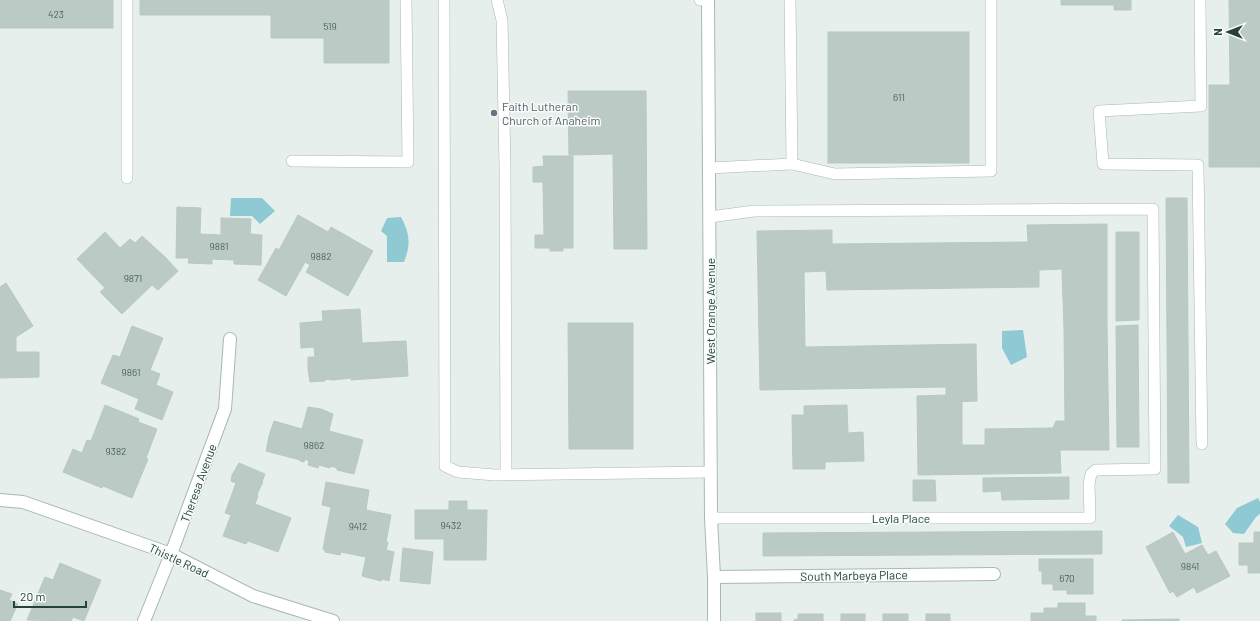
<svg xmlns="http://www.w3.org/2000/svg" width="1260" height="621" font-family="Barlow,sans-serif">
  <rect width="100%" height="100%" fill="#e6efeb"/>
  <g fill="#8ec9d4">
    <polygon points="231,198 262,198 275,211 260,224 252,216 230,216"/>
    <path d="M401,217c9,17 10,27 3,45h-17v-26l-6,-5 6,-13z"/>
    <polygon points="1023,330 1027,357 1011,365 1002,348 1002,331"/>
    <polygon points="1258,498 1260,502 1260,514 1256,517 1244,534 1233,533 1225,524 1237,508"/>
    <polygon points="1178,515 1198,527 1202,543 1186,547 1183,537 1169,526"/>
  </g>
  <g fill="#bbcac4" stroke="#b8c9c2">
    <rect x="0" y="0" width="113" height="28"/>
    <polygon points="140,0 389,0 389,63 324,63 324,38 271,38 271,15 140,15"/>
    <polygon points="1061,0 1131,0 1131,10 1114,10 1114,5 1061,5"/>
    <polygon points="1229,0 1260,0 1260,167 1209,167 1209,85 1230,85"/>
    <rect x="828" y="32" width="141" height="131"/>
    <polygon points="568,91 646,91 647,249 614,249 613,154 569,155"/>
    <polygon points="543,156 573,156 573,248 563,248 563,251 550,251 550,248 535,248 535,235 544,235 543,182 533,182 533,167 544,166"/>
    <polygon points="1166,198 1187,198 1189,483 1168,483"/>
    <polygon points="177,207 201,208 200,234 221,235 221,218 251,219 250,234 262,235 261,265 234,264 234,260 212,259 212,264 188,263 189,258 176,258"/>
    <polygon points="298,215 328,232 331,227 373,251 348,296 306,272 310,265 305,262 286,296 258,280 276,248 279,250"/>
    <polygon points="1107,224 1107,324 1091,324 1091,330 1064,330 1062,269 1039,270 1039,287 827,290 826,271 804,272 805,347 976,344 977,401 946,402 946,387 760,390 757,231 832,230 832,244 1028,242 1027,225"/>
    <polygon points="105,232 120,248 130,239 135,243 142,236 164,256 178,271 158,290 152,285 122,314 100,292 105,288 77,259"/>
    <polygon points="1116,232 1139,232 1139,320 1116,321"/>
    <polygon points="6,283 33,326 16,337 16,352 39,352 39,377 0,378 0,287"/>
    <polygon points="360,309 362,343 406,341 408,376 351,380 351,378 333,380 325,379 325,381 310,382 308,370 308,357 315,357 314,347 301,348 300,323 323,321 322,311"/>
    <polygon points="568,323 633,323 633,449 569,449"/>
    <polygon points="1091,324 1107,324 1109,450 1060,450 1061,473 918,475 917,396 946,395 946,402 962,402 962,445 985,445 985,429 1053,428 1056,421 1065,421 1064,330 1091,330"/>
    <polygon points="1138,325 1139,447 1117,447 1116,326"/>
    <polygon points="132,326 163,338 150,370 160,374 156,385 173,392 162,420 135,409 139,399 101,383 113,355 120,357"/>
    <polygon points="105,405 139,419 138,422 157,429 146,458 148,459 132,498 103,486 102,488 63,472 73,449 82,453 87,440 91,441"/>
    <polygon points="847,405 848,433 863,432 864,461 825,462 825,469 793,469 792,415 804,415 804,406"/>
    <polygon points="308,407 321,409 333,414 329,431 363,440 354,474 337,470 337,468 331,466 330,468 319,465 318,468 308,465 309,461 305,459 304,462 300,461 300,460 266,451 269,436 274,421 302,429"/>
    <polygon points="239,463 265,474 262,482 263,482 258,492 257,495 258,496 255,504 291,518 278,552 248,541 246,544 223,536 231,515 225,513 236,483 231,481 232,475"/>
    <polygon points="1069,477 1069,499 1002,500 1001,491 983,492 983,478"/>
    <polygon points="913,480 935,480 936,501 913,501"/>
    <polygon points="326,482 369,490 366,510 391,515 386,542 388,542 386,550 394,552 389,581 382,579 381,581 362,576 366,557 341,552 340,555 325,552 325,550 323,549 331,507 322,505"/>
    <polygon points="449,501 467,501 467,510 487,510 486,560 444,560 444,539 415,539 415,510 449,510"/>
    <polygon points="1102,531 1102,554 763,556 763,533"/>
    <polygon points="1173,532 1185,554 1202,545 1208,555 1216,551 1230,576 1197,593 1194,587 1177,597 1173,591 1170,593 1146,547"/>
    <polygon points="1254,532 1260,532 1260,573 1248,573 1248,565 1239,565 1239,543 1254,543"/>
    <polygon points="403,548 433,552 430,584 400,581"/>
    <polygon points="1039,559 1093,559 1093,594 1067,594 1067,590 1053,590 1053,584 1042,584 1042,571 1039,571"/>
    <polygon points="60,563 101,580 84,621 73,617 71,621 27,620 45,577 53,580"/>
    <polygon points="0,590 12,594 9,600 18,604 10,621 0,621"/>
    <polygon points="1058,603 1085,603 1085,616 1096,616 1096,621 1031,621 1031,613 1044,613 1044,608 1058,608"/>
    <rect x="756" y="613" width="25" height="8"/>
    <polygon points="798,614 823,614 823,621 794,621 794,620 798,619"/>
    <rect x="841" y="614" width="24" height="7"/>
    <rect x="883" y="614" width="25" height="7"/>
    <rect x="926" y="614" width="24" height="7"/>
    <polygon points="1179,619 1179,621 1122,621 1122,620"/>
  </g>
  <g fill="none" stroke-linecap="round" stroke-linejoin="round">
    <defs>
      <g id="lane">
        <polyline points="444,0 445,466 458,472 495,475 711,472"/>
        <polyline points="497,0 502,20 505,167 506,474"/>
        <polyline points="700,0 708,0"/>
        <polyline points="1200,0 1201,106 1099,111 1103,164 1198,165 1202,444"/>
        <polyline points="292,161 408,162 406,0"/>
        <polyline points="792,164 835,174 991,171 991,0"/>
        <polyline points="709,168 792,164 790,0"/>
        <polyline points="127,178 127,0"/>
        <polyline points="710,217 754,211 1153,209 1155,469 1096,470 1091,474 1089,484 1090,518 711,518"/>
      </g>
      <g id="street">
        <polyline points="0,500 23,502 171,554 253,596 333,621"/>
        <polyline points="714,577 994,574"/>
        <polyline points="144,621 171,554 225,409 230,339"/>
      </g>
      <polyline id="secondary" points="708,0 711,518 714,577 714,621"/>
    </defs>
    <use href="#lane" stroke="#a8b8b2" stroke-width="12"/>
    <use href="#street" stroke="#a8b8b2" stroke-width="14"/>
    <use href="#secondary" stroke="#a4bbb3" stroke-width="14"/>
    <use href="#lane" stroke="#fff" stroke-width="11"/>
    <use href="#street" stroke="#fff" stroke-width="12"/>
    <use href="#secondary" stroke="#fff" stroke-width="12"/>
  </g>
  <circle fill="#6b7280" stroke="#f7fbf9" stroke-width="1.5" cx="494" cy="113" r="4"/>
  <g text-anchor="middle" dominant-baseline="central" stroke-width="3" stroke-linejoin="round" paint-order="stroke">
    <g font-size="10" fill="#4a645c">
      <text x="56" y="14">423</text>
      <text x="330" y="26">519</text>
      <text x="899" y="97">611</text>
      <text x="219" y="246">9881</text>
      <text x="321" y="256">9882</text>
      <text x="133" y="278">9871</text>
      <text x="131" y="372">9861</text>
      <text x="314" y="445">9862</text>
      <text x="116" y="451">9382</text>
      <text x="451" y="525">9432</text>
      <text x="358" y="526">9412</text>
      <text x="1190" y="566">9841</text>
      <text x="1067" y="578">670</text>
    </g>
    <g font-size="12" fill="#5b616d" stroke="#f7fbf9" text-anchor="start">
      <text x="502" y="106">Faith Lutheran<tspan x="502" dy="14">Church of Anaheim</tspan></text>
    </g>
    <g font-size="12" fill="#24423a" stroke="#f7fbf9">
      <text transform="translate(710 311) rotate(-90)">West Orange Avenue</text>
      <text transform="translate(198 483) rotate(-70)">Theresa Avenue</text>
      <text x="901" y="518">Leyla Place</text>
      <text transform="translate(179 560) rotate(25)">Thistle Road</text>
      <text transform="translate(854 575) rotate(-1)">South Marbeya Place</text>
    </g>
  </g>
  <g transform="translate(1228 32) rotate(270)" stroke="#f7fbf9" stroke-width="3" paint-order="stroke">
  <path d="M0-3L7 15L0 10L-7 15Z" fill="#24423a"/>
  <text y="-6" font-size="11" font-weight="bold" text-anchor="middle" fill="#24423a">N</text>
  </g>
  <path d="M14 601v6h72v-6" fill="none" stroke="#24423a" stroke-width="2"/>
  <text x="20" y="601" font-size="12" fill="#24423a" stroke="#f7fbf9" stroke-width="3" paint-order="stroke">20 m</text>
</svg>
